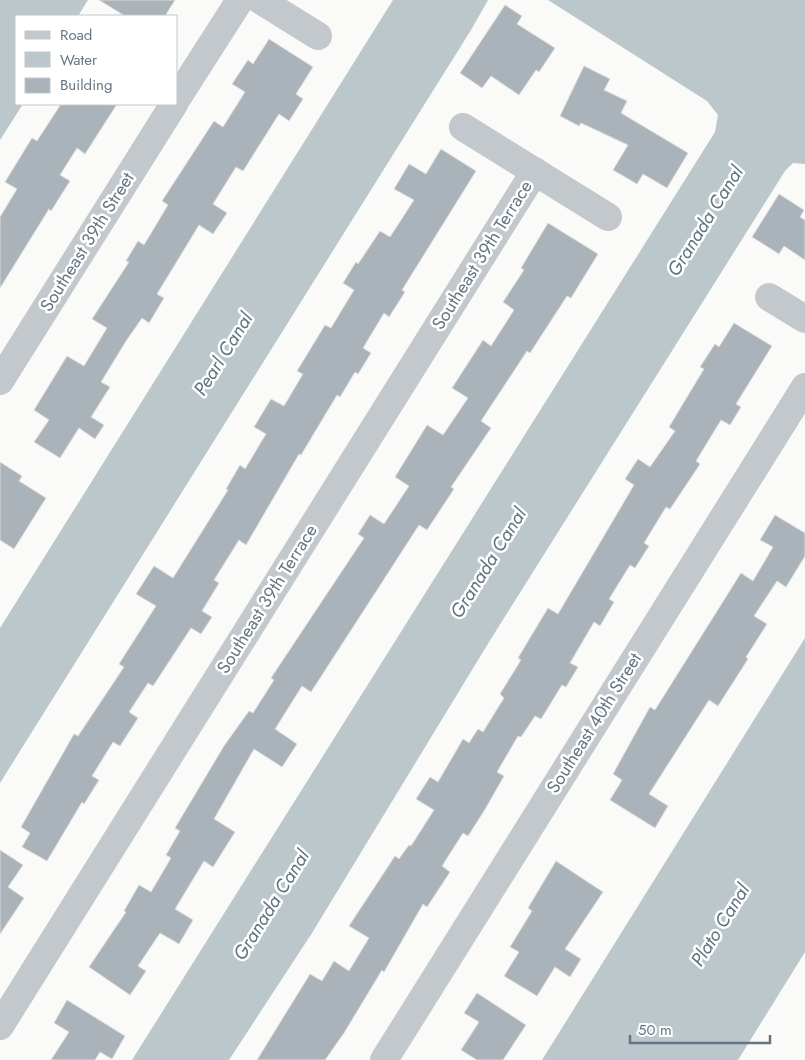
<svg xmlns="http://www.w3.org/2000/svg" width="805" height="1060" font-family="Jost,sans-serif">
  <rect width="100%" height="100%" fill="#fafaf8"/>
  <g fill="#bbc7cb">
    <polygon points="0,0 88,0 78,16 16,16 16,104 23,104 0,140"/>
    <polygon points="393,0 488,0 471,30 0,783 0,628"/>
    <polygon points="548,0 805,0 805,164 793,163 785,171 489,642 312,933 229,1060 132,1060 715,132 718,115 707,101"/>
    <polygon points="805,638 805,952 738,1060 542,1060"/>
  </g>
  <g fill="#aab3b9" stroke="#dcdcda">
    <polygon points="99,0 175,0 165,16 125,16"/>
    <polygon points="505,5 522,16 517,24 555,48 539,72 536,70 519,95 491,76 482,88 460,73"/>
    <polygon points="269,39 313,67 296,94 303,99 289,121 279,114 243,171 236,167 213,204 227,213 213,234 199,225 157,294 164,298 149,323 142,318 126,341 101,382 110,387 91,417 104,425 95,439 79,428 60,458 34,442 49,420 34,410 67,356 84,366 107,328 92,319 129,262 126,261 138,241 144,245 168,205 162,201 214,121 223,127 245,92 232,84 248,60 253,64"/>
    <polygon points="584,66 610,79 604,90 627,101 621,113 688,153 667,188 643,174 637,184 613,170 628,145 581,123 579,126 560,116"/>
    <polygon points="61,104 117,104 85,154 77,148 60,175 70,181 51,211 49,209 0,288 0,217 17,189 5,182 32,138 37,141"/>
    <polygon points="441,149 476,171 402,290 405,292 389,317 384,313 363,348 371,353 358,374 355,372 340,397 337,395 301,455 299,454 246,545 239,540 214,580 219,583 202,611 212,617 201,634 191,628 153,686 148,683 129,712 138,718 120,746 113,742 92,776 99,780 84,804 82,802 47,861 22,847 30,833 21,827 74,734 78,736 124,667 119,664 156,606 136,594 154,566 173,578 228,490 226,489 240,465 245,469 266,434 254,427 271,399 284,406 303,374 297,371 325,325 331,328 354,290 343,283 356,262 358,264 380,231 390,237 414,200 394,189 409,164 426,174"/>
    <polygon points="779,194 804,210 800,217 805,220 805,260 784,246 779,254 752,237"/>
    <polygon points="548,223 598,254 571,298 567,296 530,353 527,351 481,421 491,428 451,487 454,489 427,530 419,525 311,692 302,686 275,729 297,744 282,767 254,749 214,819 235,832 213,867 204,861 175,909 193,920 179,944 160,933 138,966 146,971 130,995 89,967 126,912 124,911 139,885 151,892 171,858 166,855 180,831 175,828 224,746 249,711 253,713 274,680 271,678 364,538 358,534 370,515 384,524 409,486 395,477 427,425 443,435 468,398 452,388 483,340 491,346 514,310 503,302 524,270 521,268"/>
    <polygon points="734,323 772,346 736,404 741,407 730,425 721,420 696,461 700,464 670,509 666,507 644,543 649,546 635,568 630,565 609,599 614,602 600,626 594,622 570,663 578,667 566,687 562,685 541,719 535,716 521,737 518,736 497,772 504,776 484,811 468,836 463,833 442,866 450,872 427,907 423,904 384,972 382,970 344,1033 325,1060 257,1060 310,974 322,981 334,961 349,971 369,938 349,926 395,856 399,859 409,845 411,846 434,810 416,799 430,777 438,782 463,739 469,743 478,729 483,732 504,698 500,694 521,660 518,658 548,608 558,614 634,485 625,479 638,459 650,467 675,431 669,427 704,369 700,367 715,344 719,347"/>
    <polygon points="0,462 22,476 19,481 46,498 14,549 0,540"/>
    <polygon points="775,515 805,533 805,556 786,587 777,581 754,616 767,624 746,657 748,659 718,706 709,700 649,794 668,806 655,828 610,800 622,780 613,774 650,707 655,710 741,573 753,581 773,547 760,540"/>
    <polygon points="0,850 23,865 8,887 24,898 0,934"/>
    <polygon points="556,861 603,892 565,949 581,959 570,977 555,967 537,996 504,976 519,952 510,947 532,911 528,908"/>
    <polygon points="477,993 526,1025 503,1060 477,1060 461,1050 479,1022 464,1013"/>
    <polygon points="67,1000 125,1036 112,1059 100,1052 95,1060 51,1060 69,1032 54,1023"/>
  </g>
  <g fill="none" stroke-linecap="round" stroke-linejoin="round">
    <g stroke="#c3c8cc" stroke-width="28">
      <polyline points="260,0 318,36"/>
      <polyline points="176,100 240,0"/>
      <polyline points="463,127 608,217"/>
      <polyline points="769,297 805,319"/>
      <polyline points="0,381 174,104"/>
      <polyline points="0,1026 535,171"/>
      <polyline points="384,1060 805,387"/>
    </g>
  </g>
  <g text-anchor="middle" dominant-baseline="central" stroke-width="5" stroke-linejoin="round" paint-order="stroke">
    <g font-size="18" fill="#657683" stroke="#fff">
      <text transform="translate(87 242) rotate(-58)">Southeast 39th Street</text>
      <text transform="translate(482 255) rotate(-58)">Southeast 39th Terrace</text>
      <text transform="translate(267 599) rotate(-58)">Southeast 39th Terrace</text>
      <text transform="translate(594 723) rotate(-58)">Southeast 40th Street</text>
    </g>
    <g font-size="19" font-style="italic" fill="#60757c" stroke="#fff">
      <text transform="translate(705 221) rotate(-58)">Granada Canal</text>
      <text transform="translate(223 354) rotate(-58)">Pearl Canal</text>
      <text transform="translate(488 563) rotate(-58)">Granada Canal</text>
      <text transform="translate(271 905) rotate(-58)">Granada Canal</text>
      <text transform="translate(720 925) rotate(-58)">Plato Canal</text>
    </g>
  </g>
  <rect x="15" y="15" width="162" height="90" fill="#ffffff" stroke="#c1c8cd"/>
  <rect x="25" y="31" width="25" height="8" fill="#c3c8cc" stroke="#c1c8cd"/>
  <text x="60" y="40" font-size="15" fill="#657683">Road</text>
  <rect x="25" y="52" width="25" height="15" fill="#bbc7cb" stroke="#c1c8cd"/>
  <text x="60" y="65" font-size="15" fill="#657683">Water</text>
  <rect x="25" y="78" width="25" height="15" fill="#aab3b9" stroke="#c1c8cd"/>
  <text x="60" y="90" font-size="15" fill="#657683">Building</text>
  <path d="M630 1035v8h140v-8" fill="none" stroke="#657683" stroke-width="2.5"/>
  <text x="638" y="1035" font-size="15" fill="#657683" stroke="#ffffff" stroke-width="4" paint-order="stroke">50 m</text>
</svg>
